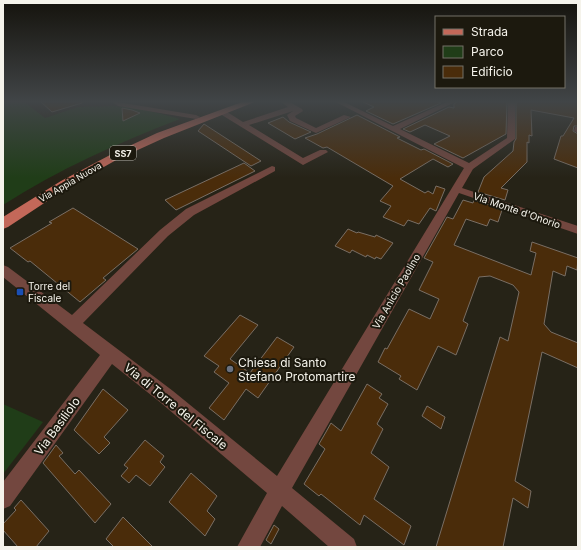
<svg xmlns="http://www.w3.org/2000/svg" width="581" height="550" font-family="Inter,sans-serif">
  <rect width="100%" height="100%" fill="#262317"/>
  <g fill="#203d18">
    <path d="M3,101h20l22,17 33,-11 35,-1 26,2 41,11c-62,24 -121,50 -177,86z"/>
    <polygon points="3,404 43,422 3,474"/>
  </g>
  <g fill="#4a2c0a" stroke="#796e64">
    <polygon points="40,101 82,101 82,103 52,112"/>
    <polygon points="361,101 435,101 441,103 393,124 366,111 374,107"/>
    <polygon points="458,101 507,101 506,134 463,158 434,144 450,136 425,125 410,132 403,129 449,107 454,108 454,104"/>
    <polygon points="516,101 578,101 578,126 574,126 573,131 578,134 578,168 554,159 561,136 563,136 574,118 531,110 532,136 529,135 529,143 527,142 527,162 501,188 508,190 505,200 478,192 484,177 513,151 514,142 516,139"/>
    <polygon points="122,108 132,110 140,113 123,121"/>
    <polygon points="357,115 400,137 397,138 421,150 424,149 453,164 448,167 433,159 400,179 425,193 428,191 433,194 436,186 445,189 436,211 430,208 419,224 408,220 404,226 383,217 391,206 380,201 393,186 327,147 323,148 305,138 317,134"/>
    <polygon points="283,117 289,122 311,132 295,139 268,123"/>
    <polygon points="204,124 261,161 251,166 198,131"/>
    <polygon points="244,163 255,171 176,210 165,200"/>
    <polygon points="463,200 473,203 474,200 502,209 501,213 498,222 490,219 487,226 466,219 454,245 531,275 536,253 530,251 532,242 578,258 577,270 567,266 565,276 553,271 544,324 551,332 578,343 578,368 542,352 515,481 531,491 528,508 513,498 503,547 436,547 500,337 508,341 519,292 513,285 490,276 479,277 463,321 468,324 456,355 438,346 417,390 399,379 401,376 378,362 385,348 387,349 409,309 430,319 439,299 419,290 433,262 424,258 447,217 453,219"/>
    <polygon points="73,208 138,249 103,278 106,280 80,302 30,261 28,262 10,248 52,223 49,222"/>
    <polygon points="348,229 357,233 358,232 375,237 376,235 393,243 381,259 376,257 375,259 367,255 366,257 352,250 350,253 335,246"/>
    <polygon points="240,315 258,325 230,359 250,373 277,337 294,347 258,398 246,389 224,420 209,408 229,383 214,372 219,366 204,356"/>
    <polygon points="367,384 382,394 379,398 388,404 377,424 383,429 371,453 389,467 374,499 411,526 404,545 364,515 360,525 321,494 319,496 304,484 325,449 319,444 326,432 331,423 341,431"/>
    <polygon points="103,389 128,410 104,437 110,443 99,454 74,430"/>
    <polygon points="427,406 445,417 441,429 422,416"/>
    <polygon points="145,440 164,456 160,462 165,467 150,486 136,475 129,483 121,476 128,468 124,465"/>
    <polygon points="56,445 63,453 59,456 75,474 79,470 111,504 95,523 43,463"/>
    <polygon points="191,473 217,496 207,511 215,519 205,536 169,502"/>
    <polygon points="21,500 49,531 36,547 18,547 3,530 3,524 16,510 14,508"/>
    <polygon points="123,517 153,547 114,547 106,539"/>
    <polygon points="274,525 279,529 271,544 266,540"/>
  </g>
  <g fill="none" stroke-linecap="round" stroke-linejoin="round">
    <g fill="#73473f" fill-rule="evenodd">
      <polygon points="111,101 196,115 200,117 196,119 118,106"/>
      <polygon points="280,101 288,101 302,109 303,111 295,116 296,118 316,128 344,115 351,117 316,133 290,121 287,115 293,111 249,125 303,158 320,150 326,150 328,152 303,165 217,112 224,110 243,122 288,107"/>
      <polygon points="334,101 342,101 393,126 449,101 457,101 400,129 469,163 507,138 508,101 515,101 515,139 473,169 462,188 578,226 578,234 459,193 292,488 354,539 357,547 329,547 282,506 260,547 237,547 267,493 161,403 112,364 10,506 3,509 3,482 100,355 3,277 3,265 8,267 72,315 160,230 186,209 272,166 275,167 275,171 194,215 168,236 83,323 173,391 277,476 464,168"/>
      <polygon points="575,127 578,127 578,133 574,131"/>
    </g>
    <polygon fill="#c36859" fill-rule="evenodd" points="245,101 257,101 164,138 118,159 70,186 8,227 3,229 3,217 61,181 110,155 157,133"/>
  </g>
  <linearGradient id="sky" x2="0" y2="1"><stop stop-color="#15130d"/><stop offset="0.57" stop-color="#414547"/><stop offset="1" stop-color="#414547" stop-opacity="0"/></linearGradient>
  <rect width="581" height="178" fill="url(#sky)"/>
  <rect fill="#1a4fb4" stroke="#1c190e" stroke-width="1.5" x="16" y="288" width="8" height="8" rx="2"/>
  <circle fill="#6b7280" stroke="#1c190e" stroke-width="1.5" cx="230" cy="369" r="4"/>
  <g text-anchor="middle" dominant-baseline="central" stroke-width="4" stroke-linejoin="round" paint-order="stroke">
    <rect fill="#1c190e" stroke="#b4b2a9" stroke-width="1" x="110" y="146" width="26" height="14" rx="3"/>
    <g font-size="9" font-weight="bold" fill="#f5f3eb">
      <text x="123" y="153">SS7</text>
    </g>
    <g font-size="9" fill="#f5f3eb" stroke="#1c190e">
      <text transform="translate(70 182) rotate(-30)">Via Appia Nuova</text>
    </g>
    <g font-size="10" fill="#f5f3eb" stroke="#1c190e">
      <text transform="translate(517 210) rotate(19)">Via Monte d'Onorio</text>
      <text transform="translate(396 291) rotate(-60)">Via Anicio Paolino</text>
    </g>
    <g font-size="10" fill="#f5f3eb" stroke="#1c190e" text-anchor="start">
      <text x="28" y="286">Torre del<tspan x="28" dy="12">Fiscale</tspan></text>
    </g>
    <g font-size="12" fill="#f5f3eb" stroke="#1c190e" text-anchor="start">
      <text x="238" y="362">Chiesa di Santo<tspan x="238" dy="14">Stefano Protomartire</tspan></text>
    </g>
    <g font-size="12" fill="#f5f3eb" stroke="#1c190e">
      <text transform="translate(176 406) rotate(39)">Via di Torre del Fiscale</text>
      <text transform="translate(57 426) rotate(-54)">Via Basiliolo</text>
    </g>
  </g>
  <rect width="581" height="550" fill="none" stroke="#f5f3eb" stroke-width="8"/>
  <rect x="435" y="16" width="130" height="72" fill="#1c190e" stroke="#737066"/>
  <rect x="443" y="29" width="20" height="6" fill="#c36859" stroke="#737066"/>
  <text x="471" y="36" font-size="12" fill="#f5f3eb">Strada</text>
  <rect x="443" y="46" width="20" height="12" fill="#203d18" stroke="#737066"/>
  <text x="471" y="56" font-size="12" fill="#f5f3eb">Parco</text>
  <rect x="443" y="66" width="20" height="12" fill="#4a2c0a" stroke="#737066"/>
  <text x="471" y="76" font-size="12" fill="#f5f3eb">Edificio</text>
</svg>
